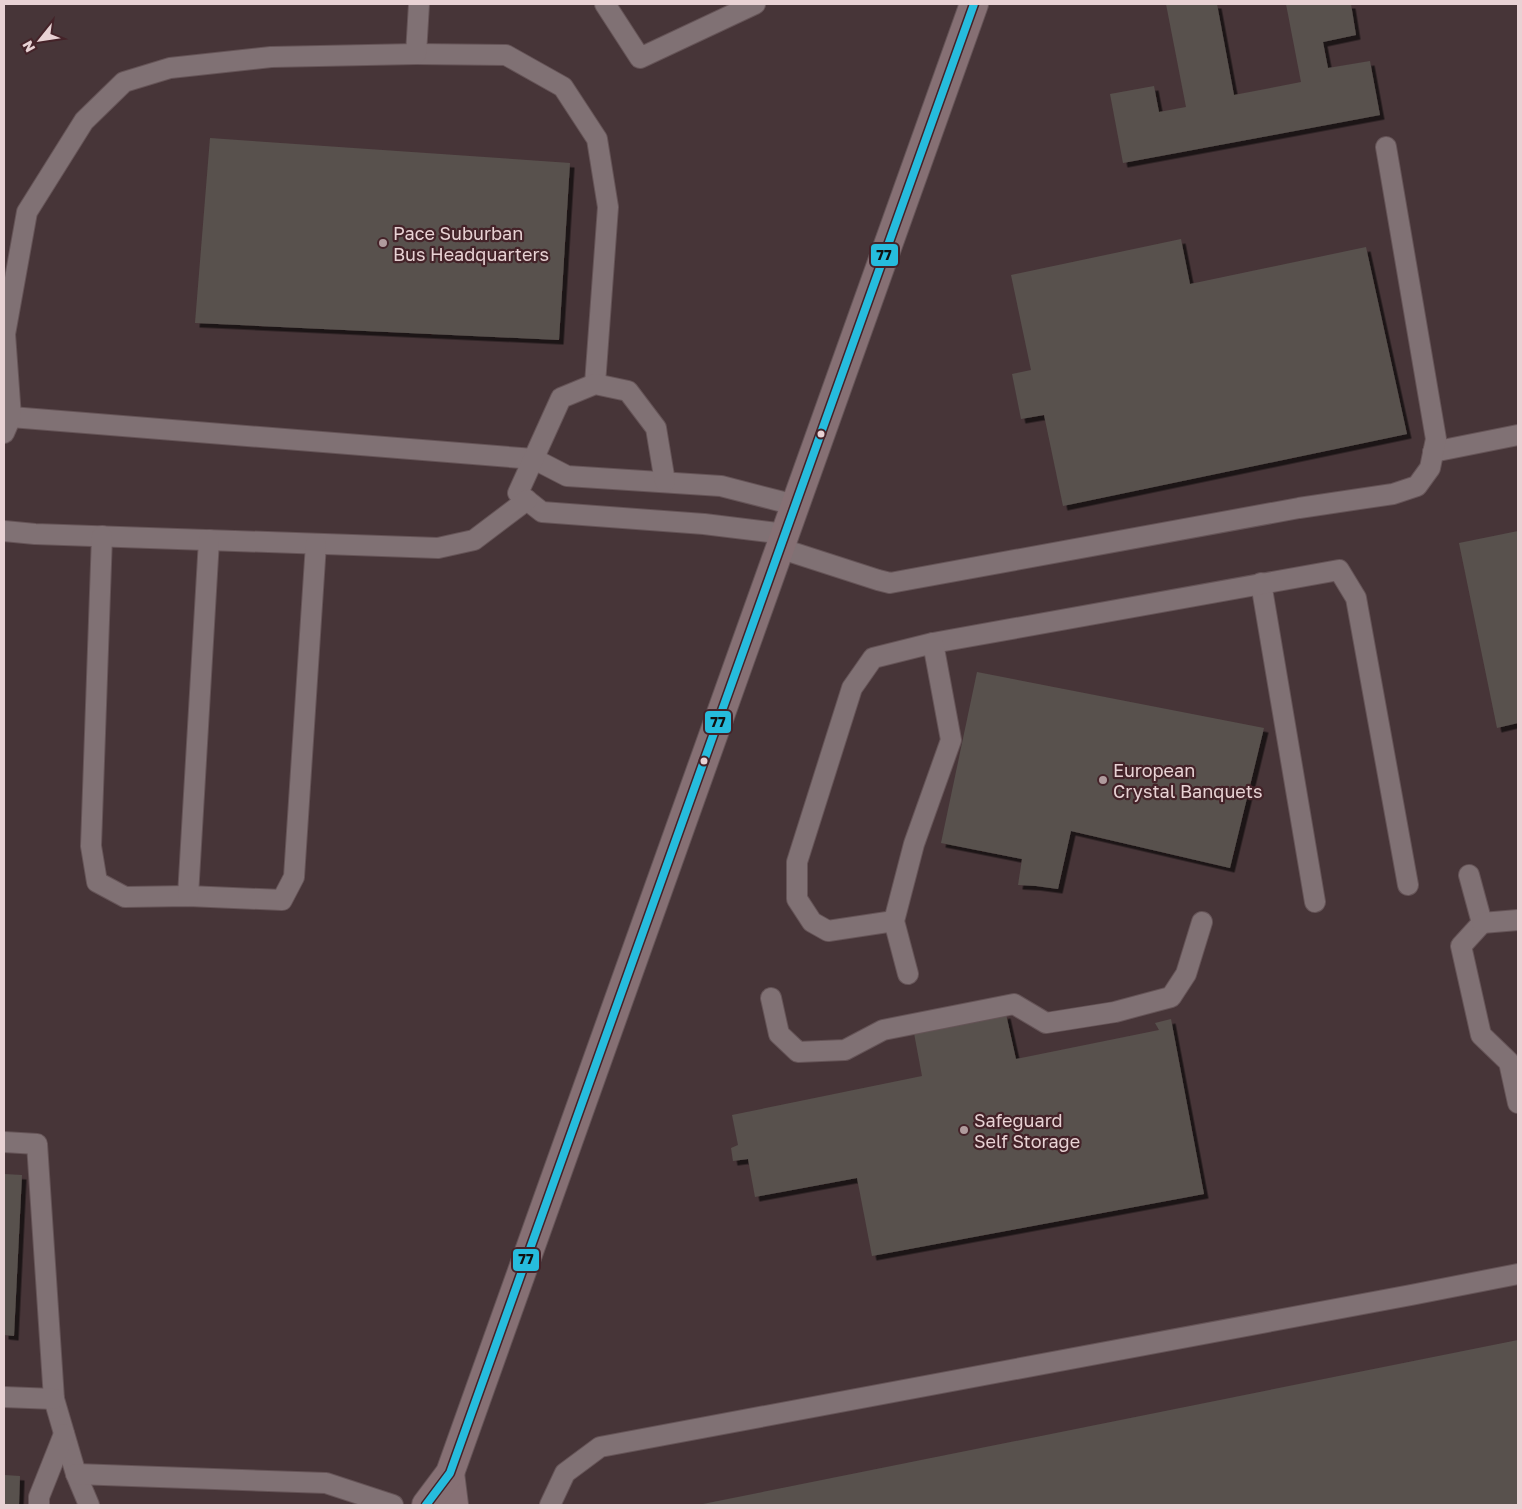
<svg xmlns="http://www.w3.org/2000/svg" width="1522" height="1509" font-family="'Golos Text',sans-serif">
  <defs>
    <filter id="shadow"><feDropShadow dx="4.5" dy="4.5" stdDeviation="0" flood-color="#0009"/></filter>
  </defs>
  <rect width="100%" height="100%" fill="#473538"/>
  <g fill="#58514d" filter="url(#shadow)">
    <polygon points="1166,4 1217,4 1234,95 1301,82 1286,4 1351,4 1356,35 1323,42 1328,68 1370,61 1380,115 1123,163 1110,94 1154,86 1159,112 1186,107"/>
    <polygon points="210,138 570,163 559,340 195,323"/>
    <polygon points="1181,239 1190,284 1366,247 1407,434 1063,506 1044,415 1021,419 1012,374 1031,370 1011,275"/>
    <polygon points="1518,531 1518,723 1497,728 1459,543"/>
    <polygon points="977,672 1264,728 1230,868 1071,831 1058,889 1036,886 1018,885 1022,859 941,843"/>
    <polygon points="1006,1014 1016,1059 1159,1030 1155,1023 1171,1019 1204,1194 872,1256 857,1178 755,1197 748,1159 733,1161 731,1148 738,1145 732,1115 922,1076 914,1033"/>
    <polygon points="4,1174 22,1175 14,1336 4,1335"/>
    <polygon points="1518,1340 1518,1505 703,1505 703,1504"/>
    <polygon points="4,1475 20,1476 19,1505 4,1505"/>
  </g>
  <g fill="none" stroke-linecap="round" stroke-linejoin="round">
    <defs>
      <g id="service">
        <polyline points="605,4 640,58 755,4"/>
        <polyline points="416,54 506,55 563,87 597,139 608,207 595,384"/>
        <polyline points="11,417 534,459 567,476 721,486 795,505"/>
        <polyline points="4,433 11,417 5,334 27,212 84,121 124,82 170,68 271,57 416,54 419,4"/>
        <polyline points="1433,452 1518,435"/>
        <polyline points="665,482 656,428 628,391 595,384 561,398 518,493 542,512 704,524 785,534"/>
        <polyline points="4,531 35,534 438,548 474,540 527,500"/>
        <polyline points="102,536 91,846 97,882 125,897 188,896 282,900 294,877 316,544"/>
        <polyline points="779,548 878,580 890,583 1299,508 1393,494 1417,486 1430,468 1436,439 1386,147"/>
        <polyline points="1261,583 1315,902"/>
        <polyline points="933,643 1339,570 1356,598 1408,885"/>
        <polyline points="1469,875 1482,923 1461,946 1481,1035 1509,1062 1518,1103"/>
        <polyline points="188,896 209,540"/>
        <polyline points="894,921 828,931 812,922 797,899 797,862 852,688 873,658 933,643 951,740 914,844 894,921 908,974"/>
        <polyline points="1482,923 1518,920"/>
        <polyline points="771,998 779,1034 798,1052 845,1050 883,1030 1014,1004 1046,1023 1115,1012 1171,997 1186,974 1202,922"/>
        <polyline points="4,1142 37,1144 54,1399 76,1474 89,1505"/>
        <polyline points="4,1397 54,1399"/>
        <polyline points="76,1474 326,1483 393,1505"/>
        <polyline points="39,1505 39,1497 64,1434"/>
        <polyline points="550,1505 565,1473 600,1447 1411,1295 1518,1274"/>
      </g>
      <g id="primary">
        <polyline points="450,1473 454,1505"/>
        <polyline points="426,1505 450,1473 974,4"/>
      </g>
    </defs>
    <use href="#service" stroke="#655457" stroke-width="22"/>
    <use href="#primary" stroke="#655457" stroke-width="30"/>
    <use href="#service" stroke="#807174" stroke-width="20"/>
    <use href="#primary" stroke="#867074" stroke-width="28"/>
    <defs>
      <polyline id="bus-1" points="426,1505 450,1473 974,4"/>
    </defs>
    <use href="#bus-1" stroke="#442329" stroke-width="11"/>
    <use href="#bus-1" stroke="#26bcdd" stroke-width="8"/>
  </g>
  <g fill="#b09b9d" stroke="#442329" stroke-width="2">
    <circle cx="383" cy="243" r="5"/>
    <circle cx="1103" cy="780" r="5"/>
    <circle cx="964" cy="1130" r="5"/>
  </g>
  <g fill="#e8d2d4" stroke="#442329" stroke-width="2">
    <circle cx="821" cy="434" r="4.5"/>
    <circle cx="704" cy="761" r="4.5"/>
  </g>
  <g text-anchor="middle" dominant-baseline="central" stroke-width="4.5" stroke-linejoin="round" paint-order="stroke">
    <g font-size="18" fill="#e8d2d4" stroke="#442329" text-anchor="start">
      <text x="393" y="233">Pace Suburban<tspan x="393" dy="21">Bus Headquarters</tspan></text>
      <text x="1113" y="770">European<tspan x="1113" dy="21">Crystal Banquets</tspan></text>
      <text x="974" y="1120">Safeguard<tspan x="974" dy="21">Self Storage</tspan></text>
    </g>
  </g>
  <g stroke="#442329" stroke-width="2">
    <rect x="870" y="243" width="29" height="24" rx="5" fill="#26bcdd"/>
    <rect x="704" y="710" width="28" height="24" rx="5" fill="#26bcdd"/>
    <rect x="512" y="1248" width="28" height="24" rx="5" fill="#26bcdd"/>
  </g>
  <g font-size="14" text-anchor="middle" font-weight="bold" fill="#111">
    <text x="884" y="260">77</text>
    <text x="718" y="727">77</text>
    <text x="526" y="1264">77</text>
  </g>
  <rect width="1522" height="1509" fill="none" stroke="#e8d2d4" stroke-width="10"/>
  <g transform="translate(40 40) rotate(240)" stroke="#442329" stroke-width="4" paint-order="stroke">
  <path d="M0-4L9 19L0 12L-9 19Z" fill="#e8d2d4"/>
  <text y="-8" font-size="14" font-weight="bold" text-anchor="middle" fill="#e8d2d4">N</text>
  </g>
</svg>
